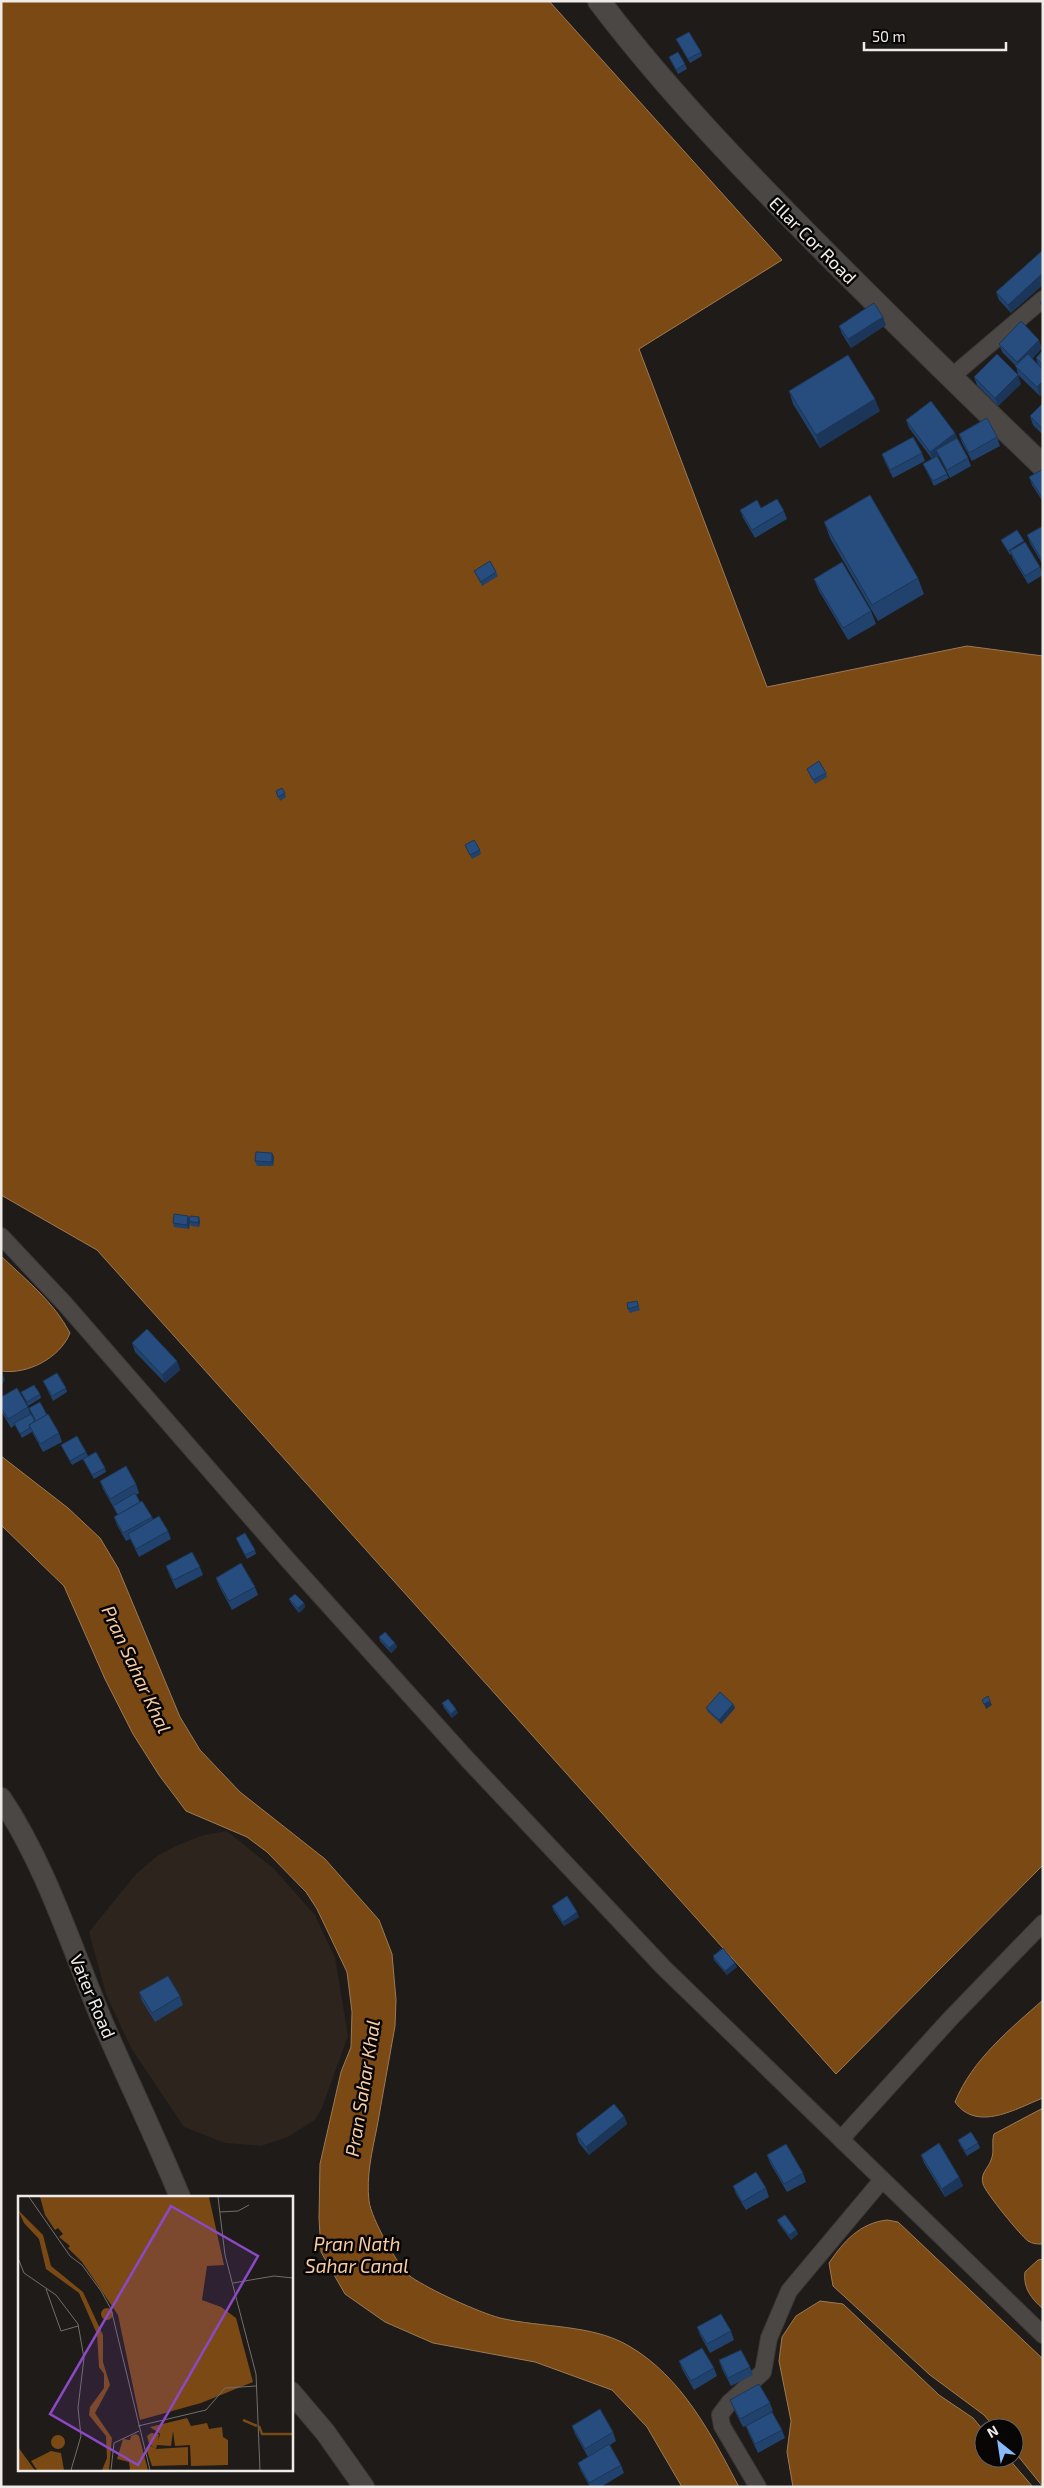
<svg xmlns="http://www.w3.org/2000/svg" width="1044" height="2488" font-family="'Exo 2',sans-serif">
  <rect width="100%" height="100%" fill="#1e1b18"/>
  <polygon fill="#2c241d" points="227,1831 274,1869 315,1915 335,1958 348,2036 322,2108 315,2120 288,2137 261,2146 225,2143 184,2127 131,2048 106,1994 89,1932 136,1874 157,1856 178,1845 204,1835"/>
  <g fill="#7a4914" stroke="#9d7a54">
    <polygon points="1,1 549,1 782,260 639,349 767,687 967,646 1043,656 1043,1865 836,2074 97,1250 1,1195"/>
    <path d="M1,1256c25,24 53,46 69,77 -10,25 -43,42 -69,38z"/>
    <path d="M1,1456l67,52 32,30 18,30 62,149 20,33 40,42 85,67 54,61 13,34 4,46 -1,26c-6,34 -12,67 -18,101 -5,25 -11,49 -8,74 2,17 29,66 42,76 19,13 67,35 89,41 42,10 92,6 129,28 53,31 82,88 110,141h-57l-35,-60 -35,-37 -77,-28 -102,-19 -48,-21 -40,-28 -24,-42 -2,-34 1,-54 21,-92 10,-25 1,-35 -5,-40 -30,-63 -11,-17 -39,-40 -20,-15 -61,-26 -27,-36 -26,-41 -28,-55 -41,-93 -63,-61z"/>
    <path d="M1043,2000v98c-26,10 -66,35 -88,4 17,-42 55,-73 88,-102z"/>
    <path d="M1043,2108v136c-6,0 -10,0 -15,-3 -7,-5 -43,-49 -45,-57 -3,-11 5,-15 8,-24 4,-9 0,-17 3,-26z"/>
    <path d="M887,2220l11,2 145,137v128l-29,-36v-23h-19l-11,-13 -54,-40 -97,-89 -4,-23c15,-22 31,-40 58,-43z"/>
    <path d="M1043,2259v50c-12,-11 -20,-21 -18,-37l13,-12z"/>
    <polygon points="820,2301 843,2304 939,2395 973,2418 984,2431 984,2458 1008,2458 1033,2487 793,2487 787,2452 791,2421 779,2361 782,2337 796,2316"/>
  </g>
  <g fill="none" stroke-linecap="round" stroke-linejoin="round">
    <defs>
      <g id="minor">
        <polyline points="950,378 1043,299"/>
        <polyline points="1,1236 65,1304 287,1559 468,1760 664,1968 1043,2335"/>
        <polyline points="842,2138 950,2019 1043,1923"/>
        <polyline points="758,2487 722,2426 720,2415 729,2403 763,2372 769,2338 789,2291 882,2180"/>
      </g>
      <g id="tertiary">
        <path d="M1,1798c45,67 71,151 102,225 25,58 53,115 77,174"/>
        <polyline points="291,2392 325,2432 364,2487"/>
      </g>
      <path id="secondary" d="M599,1c69,91 148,172 228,253 71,71 143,142 216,212"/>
    </defs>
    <use href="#minor" stroke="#3b3836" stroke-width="18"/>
    <use href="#tertiary" stroke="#3b3836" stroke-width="22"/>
    <use href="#secondary" stroke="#3b3836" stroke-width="24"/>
    <use href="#minor" stroke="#4b4744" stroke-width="16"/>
    <use href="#tertiary" stroke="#4b4744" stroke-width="20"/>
    <use href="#secondary" stroke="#4b4744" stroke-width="22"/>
  </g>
  <g fill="#21426c">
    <polygon points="676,39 701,52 702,56 690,63 678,43"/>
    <polygon points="669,57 685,64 687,69 678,74"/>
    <polygon points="1043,250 1011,313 999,300 996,292"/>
    <polygon points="886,325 851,348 842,334 839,326"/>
    <polygon points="999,344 1042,348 1032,359 1038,365 1036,358 1043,350 1043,393 1040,396 1018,375 1016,366 1002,352"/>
    <polygon points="974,377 1021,384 998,406 977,385"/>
    <polygon points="789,391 880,411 820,448 793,404"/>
    <polygon points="1043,403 1043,435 1033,425 1030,416"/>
    <polygon points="906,420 955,433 957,438 968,458 971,466 950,478 939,456 938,457 949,478 934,486 923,464 932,459 909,428"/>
    <polygon points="959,434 997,437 1000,446 972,461 962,443"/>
    <polygon points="922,453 925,461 893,478 885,462 882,454"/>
    <polygon points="1043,469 1043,502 1032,485 1029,477"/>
    <polygon points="761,508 784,511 787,519 755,538 743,518 740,510"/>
    <polygon points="824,522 918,578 924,594 878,621 830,538"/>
    <polygon points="1043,526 1043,565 1030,543 1027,535"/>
    <polygon points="1001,540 1040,567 1043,575 1028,584 1013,559 1011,554 1010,555 1003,544"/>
    <polygon points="474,571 496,572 498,576 482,586 476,575"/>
    <polygon points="814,579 871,611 876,624 848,640 819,591"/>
    <polygon points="807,769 826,773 827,777 815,784"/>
    <polygon points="276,791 285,793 286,797 280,801"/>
    <polygon points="465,845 480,850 481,854 472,859"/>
    <polygon points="272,1153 274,1157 273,1166 257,1166 255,1161"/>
    <polygon points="188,1216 189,1219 199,1217 200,1222 199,1227 191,1226 190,1223 189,1229 174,1227 173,1223"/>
    <polygon points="637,1301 640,1310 630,1313 628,1309"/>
    <polygon points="132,1343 177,1361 180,1370 165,1383 135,1352"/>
    <polygon points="43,1381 66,1388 67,1392 53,1401"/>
    <polygon points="21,1392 40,1394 41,1398 28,1406"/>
    <polygon points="1,1397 28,1407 31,1415 35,1421 29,1408 59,1433 62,1442 43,1452 32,1432 22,1438 15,1425 11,1428 1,1411"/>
    <polygon points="61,1445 86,1452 88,1456 105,1468 106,1472 94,1479 83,1459 72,1465"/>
    <polygon points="100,1481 136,1484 139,1493 136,1495 140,1502 152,1517 153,1519 168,1531 171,1539 139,1557 130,1539 126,1541 117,1525 114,1517 118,1515 103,1489"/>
    <polygon points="236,1538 255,1550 256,1554 247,1559"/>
    <polygon points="166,1566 200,1567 203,1575 176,1589 169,1574"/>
    <polygon points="216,1578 255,1587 258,1595 232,1610 219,1586"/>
    <polygon points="289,1599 304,1603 305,1607 299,1613 291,1603"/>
    <polygon points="379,1637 395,1643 397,1647 391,1653 380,1641"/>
    <polygon points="442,1703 458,1713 452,1718 444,1708"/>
    <polygon points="733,1704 735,1708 721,1724 708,1712 706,1708"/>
    <polygon points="552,1906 579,1917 564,1926 553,1910"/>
    <polygon points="713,1956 737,1967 727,1975 714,1960"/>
    <polygon points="139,1992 180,1996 183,2005 155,2022 142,2001"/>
    <polygon points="624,2116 627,2124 589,2155 579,2143 576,2134"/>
    <polygon points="958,2140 978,2143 980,2148 967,2156 960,2145"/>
    <polygon points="767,2155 803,2173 806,2182 787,2192 770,2163"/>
    <polygon points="921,2155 959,2177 963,2186 945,2197 924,2163"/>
    <polygon points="733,2186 766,2188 769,2197 746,2210 736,2194"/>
    <polygon points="777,2220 796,2230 798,2234 791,2240 779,2224"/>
    <polygon points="697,2327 731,2331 734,2340 710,2353 700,2335"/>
    <polygon points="719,2360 750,2367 753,2375 731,2386 722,2369"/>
    <polygon points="679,2361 714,2368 717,2376 694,2390 682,2369"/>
    <polygon points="730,2400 770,2403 773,2411 754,2422 782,2430 785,2438 758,2453 749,2434 746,2426 743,2427 733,2408"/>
    <polygon points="572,2426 613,2432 616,2441 610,2445 621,2465 624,2473 601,2487 590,2487 581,2471 578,2463 588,2457 575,2434"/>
  </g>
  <g fill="#1b3658">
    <polygon points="1043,273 1043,285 1011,313 1008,305"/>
    <polygon points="883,317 886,325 851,348 848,339"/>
    <polygon points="1039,340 1042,348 1020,370 1017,362"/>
    <polygon points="1018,375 1021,384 998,406 995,398"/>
    <polygon points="1043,381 1043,393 1040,396 1037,387"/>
    <polygon points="875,399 880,411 820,448 816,435"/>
    <polygon points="955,433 958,442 936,450 939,456 933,460 930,452"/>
    <polygon points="272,1153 274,1157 273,1166 272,1162"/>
    <polygon points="188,1216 190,1220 189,1229 187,1225"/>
    <polygon points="199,1217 200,1222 199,1227 198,1223"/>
    <polygon points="177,1361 180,1370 165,1383 162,1375"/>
    <polygon points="2,1371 5,1380 1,1386 1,1372"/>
    <polygon points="304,1603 305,1607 299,1613 298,1608"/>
    <polygon points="395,1643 397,1647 391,1653 389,1648"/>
    <polygon points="990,1701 992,1705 986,1709 984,1704"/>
    <polygon points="733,1704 735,1708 721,1724 719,1720"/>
    <polygon points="456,1709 458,1713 452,1718 451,1714"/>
    <polygon points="577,1912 579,1917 564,1926 563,1922"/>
    <polygon points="735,1963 737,1967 727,1975 725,1971"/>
    <polygon points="624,2116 627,2124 589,2155 586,2147"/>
    <polygon points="959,2177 963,2186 945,2197 942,2189"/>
    <polygon points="796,2230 798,2234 791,2240 789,2235"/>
  </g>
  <g fill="#264d7d" stroke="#1b3658">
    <polygon points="689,32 701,52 688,59 676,39"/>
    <polygon points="678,52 685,64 676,70 669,57"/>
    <polygon points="1043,250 1043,273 1008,305 996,292"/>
    <polygon points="1043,300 1043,306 1040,303"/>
    <polygon points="874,303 883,317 848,339 839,326"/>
    <polygon points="1021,321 1039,340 1017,362 999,344"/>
    <polygon points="1043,350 1043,365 1036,358"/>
    <polygon points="997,354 1018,375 995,398 974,377"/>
    <polygon points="1028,354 1043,370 1043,381 1037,387 1015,366"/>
    <polygon points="848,355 875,399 816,435 789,391"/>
    <polygon points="931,401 955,433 930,452 906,420"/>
    <polygon points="1043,403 1043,426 1041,427 1030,416"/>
    <polygon points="987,418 997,437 969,453 959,434"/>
    <polygon points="913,437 922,453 890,470 882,454"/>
    <polygon points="957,438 968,458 947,470 936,450"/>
    <polygon points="937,456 947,474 933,481 923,464"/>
    <polygon points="1043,469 1043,499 1029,477"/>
    <polygon points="870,495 918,578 872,605 824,522"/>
    <polygon points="777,499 784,511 752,530 740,510 757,500 761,508"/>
    <polygon points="1043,526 1043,562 1027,535"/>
    <polygon points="1017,530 1024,541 1008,551 1001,540"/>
    <polygon points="1025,542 1040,567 1025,576 1010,551"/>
    <polygon points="490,561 496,572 481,582 474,571"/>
    <polygon points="842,562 871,611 843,628 814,579"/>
    <polygon points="819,761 826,773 813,780 807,769"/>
    <polygon points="282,788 285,793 278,797 276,791"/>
    <polygon points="474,840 480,850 470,855 465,845"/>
    <polygon points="256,1152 272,1153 272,1162 255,1161"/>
    <polygon points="174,1214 188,1216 187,1225 173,1223"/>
    <polygon points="190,1216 199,1217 198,1223 189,1221"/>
    <polygon points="637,1301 638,1306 628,1309 627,1303"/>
    <polygon points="147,1329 177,1361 162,1375 132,1343"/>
    <polygon points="57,1373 66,1388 52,1396 43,1381"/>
    <polygon points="34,1385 40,1394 27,1402 21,1392"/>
    <polygon points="17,1388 28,1407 8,1419 1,1408 1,1397"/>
    <polygon points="40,1402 47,1415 36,1421 29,1408"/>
    <polygon points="31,1414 35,1421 29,1425 30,1428 20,1434 14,1423"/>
    <polygon points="48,1414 59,1433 40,1444 29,1425"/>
    <polygon points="77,1436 86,1452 70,1461 61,1445"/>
    <polygon points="96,1452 105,1468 92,1475 83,1459"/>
    <polygon points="126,1466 136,1484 110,1499 100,1481"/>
    <polygon points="135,1493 140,1502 118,1515 113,1506"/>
    <polygon points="142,1501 152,1517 123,1533 114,1517"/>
    <polygon points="159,1516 168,1531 136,1549 128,1534"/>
    <polygon points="245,1533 255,1550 245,1555 236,1538"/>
    <polygon points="192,1552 200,1567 173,1580 166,1566"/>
    <polygon points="241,1563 255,1587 229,1601 216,1578"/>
    <polygon points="295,1594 304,1603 298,1608 289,1599"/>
    <polygon points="385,1632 395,1643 389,1648 379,1637"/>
    <polygon points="720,1692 733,1704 719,1720 706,1708"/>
    <polygon points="988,1696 990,1701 984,1704 982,1700"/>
    <polygon points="448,1699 456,1709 451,1714 442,1703"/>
    <polygon points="567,1896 577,1912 563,1922 552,1906"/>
    <polygon points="723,1948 735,1963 725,1971 713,1956"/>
    <polygon points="168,1976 180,1996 152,2013 139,1992"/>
    <polygon points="614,2104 624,2116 586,2147 576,2134"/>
    <polygon points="971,2132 978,2143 965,2151 958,2140"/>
    <polygon points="939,2143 959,2177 942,2189 921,2155"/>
    <polygon points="786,2144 803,2173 784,2184 767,2155"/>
    <polygon points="756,2172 766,2188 742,2202 733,2186"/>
    <polygon points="785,2215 796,2230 789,2235 777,2220"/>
    <polygon points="721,2314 731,2331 707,2344 697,2327"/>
    <polygon points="702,2348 714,2368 691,2381 679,2361"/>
    <polygon points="741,2350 750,2367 728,2378 719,2360"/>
    <polygon points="759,2384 770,2403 740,2419 730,2400"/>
    <polygon points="600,2409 613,2432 585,2449 572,2426"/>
    <polygon points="772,2412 782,2430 755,2444 746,2426"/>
    <polygon points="609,2444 621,2465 589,2483 578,2463"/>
  </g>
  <g text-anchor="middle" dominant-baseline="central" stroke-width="5" stroke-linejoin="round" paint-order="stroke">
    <g font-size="18" fill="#eeebe9" stroke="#070605">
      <text transform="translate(813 240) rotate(45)">Ellar Cor Road</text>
      <text transform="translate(93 1996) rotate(67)">Vater Road</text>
    </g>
    <g font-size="19" font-style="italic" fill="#facca4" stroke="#070605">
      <text transform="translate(137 1669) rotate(65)">Pran Sahar Khal</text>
      <text transform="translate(362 2088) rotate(-81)">Pran Sahar Khal</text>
      <text x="357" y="2243">Pran Nath<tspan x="357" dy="22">Sahar Canal</tspan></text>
    </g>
  </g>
  <g transform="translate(18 2196)">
    <rect width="275" height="275" fill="#1e1b18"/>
    <path d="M22,1h169l15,68 -17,1 -5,34 19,7 15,11 17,64 -52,21 -61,17 -22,-105 -36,-53 -14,-14 2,-2 -11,-9 4,-3 -5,-6 -3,2 -10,-15zM0,14l25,25 8,31 32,26 20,43v27l7,23 -15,28 17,25 -3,32h-7l5,-12 -1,-22 -17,-21 1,-8 14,-19v-14l-5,-7 -2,-33 -18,-41 -33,-24 -7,-30 -15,-16zM83 118a6 6 0 1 1 12 0a6 6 0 1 1-12 0ZM169,222l4,8 16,-3 2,6 13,-2 1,10 5,3v25l-37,1 -1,-21 -15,1 -2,-15 -2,15 -14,-1 -1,4 -7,-5 -2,-8 4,-3 8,1 -1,7 2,-7 -10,-7zM118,238l3,2 9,34h-18l-1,-8 -12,-3 6,-20 7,1 1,-4zM33 246a7 7 0 1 1 14 0a7 7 0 1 1-14 0ZM133,250l5,3 32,-2v18l-36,1 -6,-18zM0,251l16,22 1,1h-17zM33,255l10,2 3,17h-27l-6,-9z" fill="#7a4914"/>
    <path fill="none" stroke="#7a4914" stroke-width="2.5" d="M225,224l14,6M241,230l3,8h31"/>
    <path fill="none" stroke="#716e6c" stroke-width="1" d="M11,1l41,59 12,9 19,26 10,18 39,161M200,1l7,58 31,119 4,96M202,16l18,-1 11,-6M0,62l6,15 32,22 22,29 6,34 -6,50 3,28 -10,34M215,87l41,-7 19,2M28,93l15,42 17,-5M120,230l68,-16 19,-22 31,-2M93,274l3,-27 25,-12"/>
    <path fill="#8c49c5" fill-opacity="0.15" stroke="#8c49c5" stroke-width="2.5" d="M153,10l87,50 -120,209 -88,-51z"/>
    <rect width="275" height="275" fill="none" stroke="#eeebe9" stroke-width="2.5"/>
  </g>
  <rect width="1044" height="2488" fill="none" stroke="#eeebe9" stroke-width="5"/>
  <g transform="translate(999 2443) rotate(330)"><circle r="24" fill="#070605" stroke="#636260"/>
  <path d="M0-4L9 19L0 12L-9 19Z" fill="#88bafc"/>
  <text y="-8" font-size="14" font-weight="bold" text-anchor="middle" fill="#eeebe9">N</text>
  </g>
  <path d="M864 42v8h142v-8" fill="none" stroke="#eeebe9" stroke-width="2.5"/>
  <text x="872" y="42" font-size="15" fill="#eeebe9" stroke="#070605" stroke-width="4" paint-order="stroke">50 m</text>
</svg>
